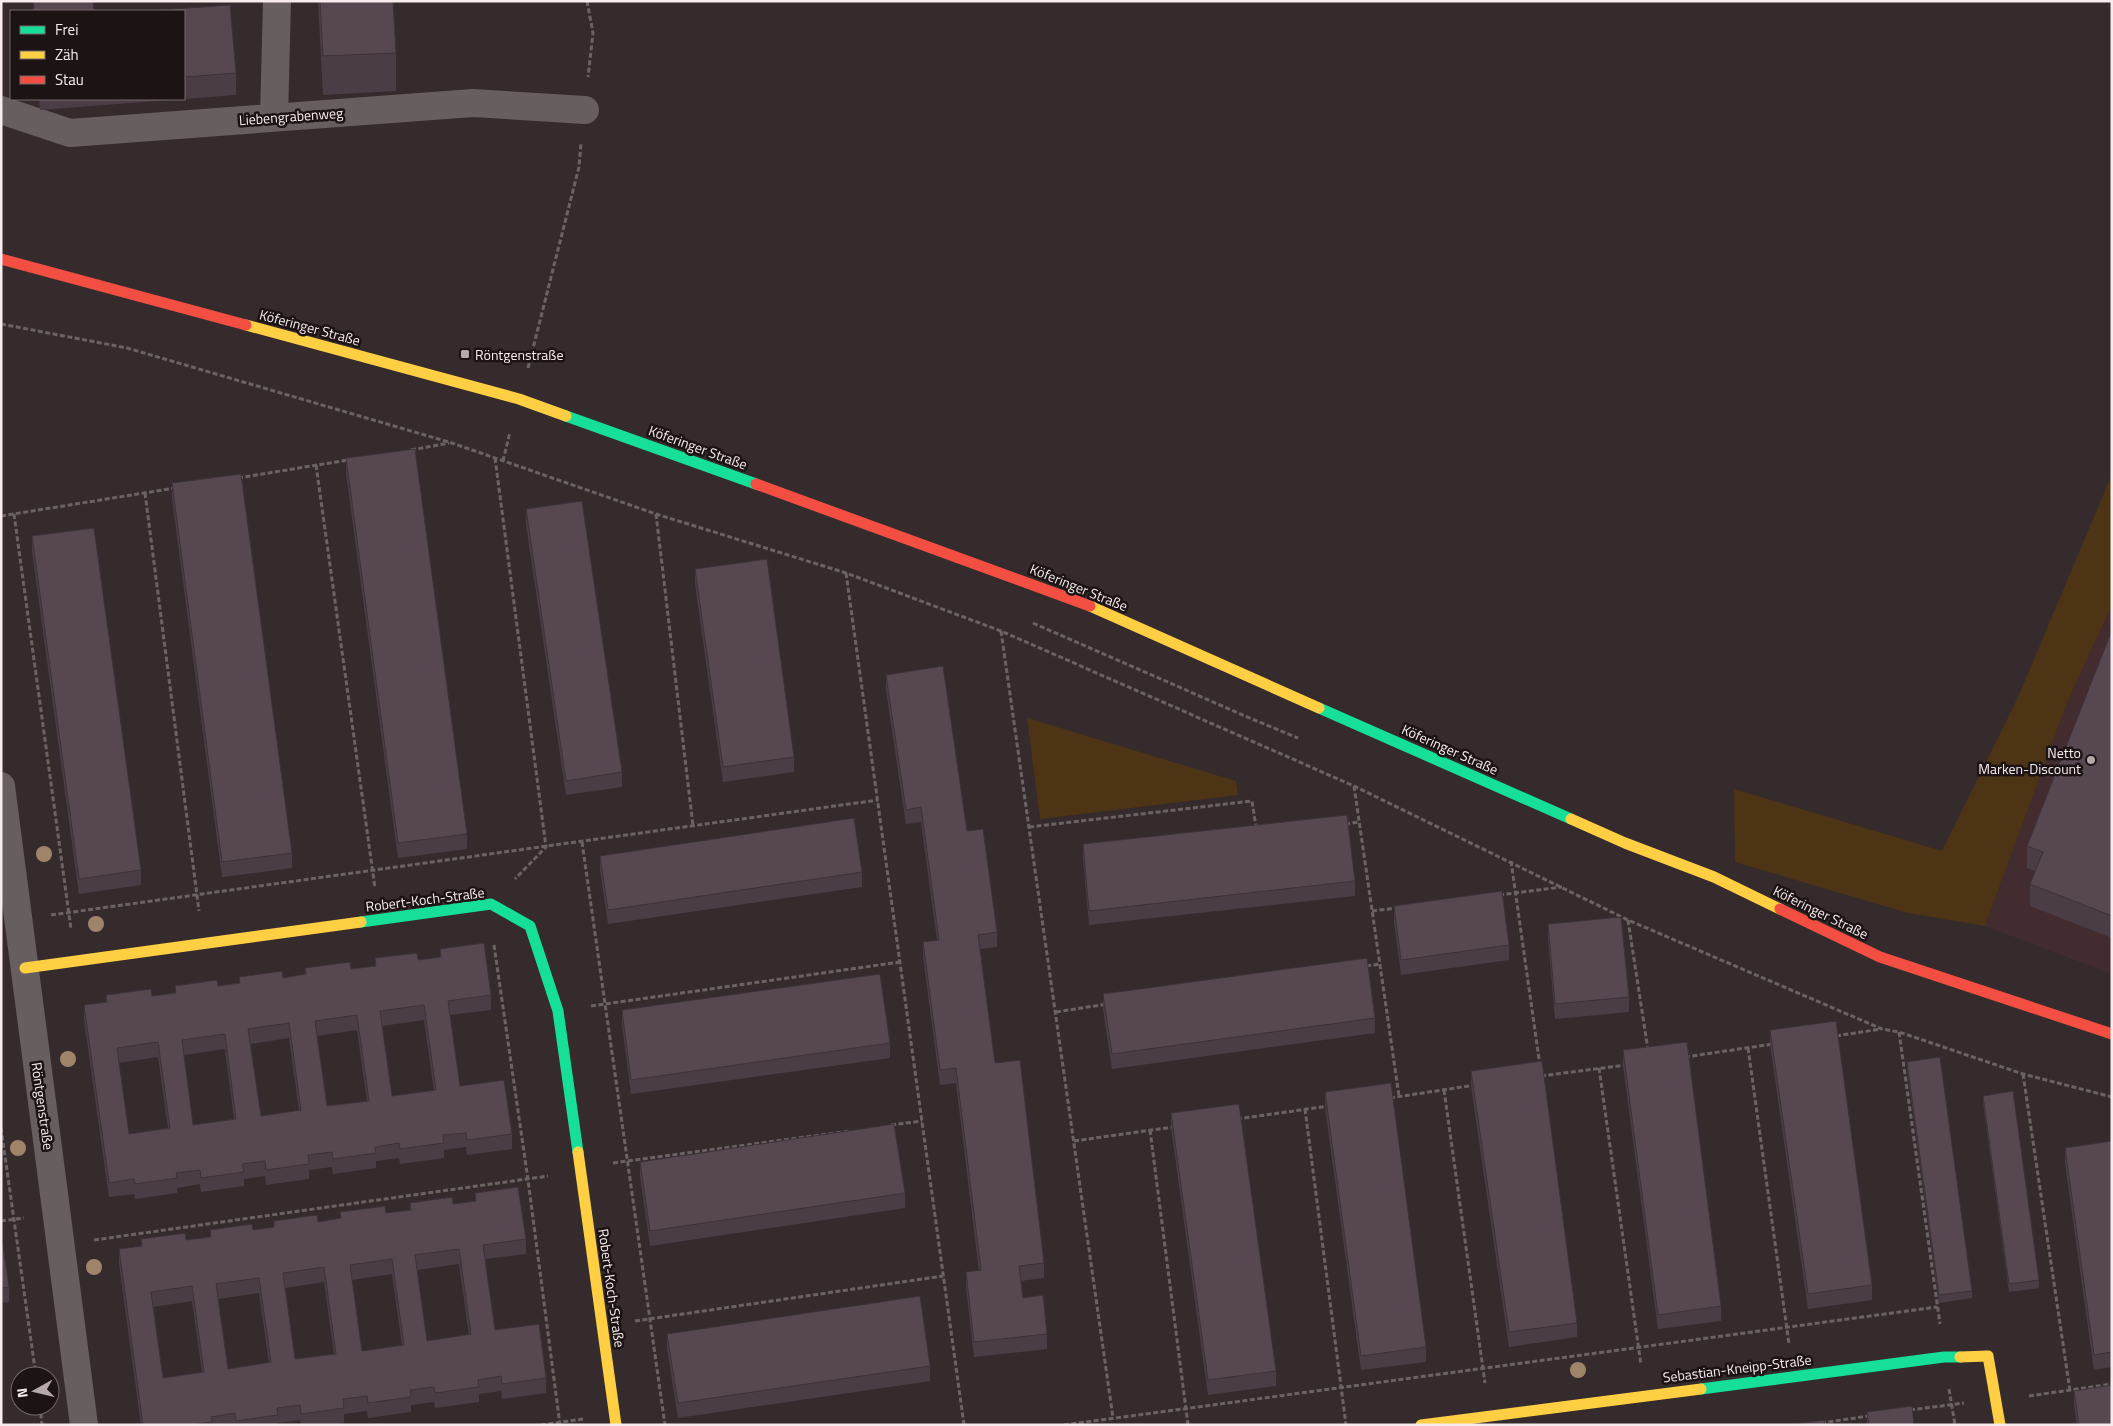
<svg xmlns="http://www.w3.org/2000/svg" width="2113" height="1426" font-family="'Titillium Web',sans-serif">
  <rect width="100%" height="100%" fill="#352b2d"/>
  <polygon fill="#432c30" points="2112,605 2112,974 1985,926 2067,703"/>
  <g fill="#4c3414">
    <polygon points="2112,474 2112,605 2067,703 1985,926 1908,913 1735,862 1734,789 1942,851 2019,695"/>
    <polygon points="1027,718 1236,781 1238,795 1040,819"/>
  </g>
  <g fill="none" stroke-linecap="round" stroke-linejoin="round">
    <g stroke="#6a6364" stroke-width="3" stroke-dasharray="5 2.5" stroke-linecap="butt">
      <polyline points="587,1 593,33 588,77"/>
      <polyline points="1,324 127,348 452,443 656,514 846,573 1001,631 1354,786 1628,920 1882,1029 1899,1032 2023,1074 2112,1097"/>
      <polyline points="528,368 579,167 581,143"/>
      <polyline points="411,450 449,443"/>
      <polyline points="495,458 546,847 515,879"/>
      <polyline points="503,461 510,432"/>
      <polyline points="316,465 375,888"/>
      <polyline points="238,478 348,460"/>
      <polyline points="145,493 199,911"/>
      <polyline points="14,514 71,929"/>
      <polyline points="656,514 693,826"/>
      <polyline points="1,516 175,488"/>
      <polyline points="846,573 964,1425"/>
      <polyline points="1033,623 1252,719 1298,738"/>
      <polyline points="1001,631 1113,1418"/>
      <polyline points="1354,786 1399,1096"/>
      <polyline points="1345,824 1359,822"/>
      <polyline points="1029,827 1252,801 1256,827"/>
      <polyline points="582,842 665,1425"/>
      <polyline points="1511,861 1540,1066"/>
      <polyline points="1499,895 1562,887"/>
      <polyline points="1372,911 1396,908"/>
      <polyline points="51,915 878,800"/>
      <polyline points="1628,920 1648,1050"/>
      <polyline points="494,945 528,1180 560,1425"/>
      <polyline points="1366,966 1380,964"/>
      <polyline points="591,1006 900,962"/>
      <polyline points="1056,1012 1107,1004"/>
      <polyline points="1899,1032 1940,1324"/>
      <polyline points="1836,1036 1881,1029"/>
      <polyline points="1748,1048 1789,1344"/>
      <polyline points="1685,1057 1773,1044"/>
      <polyline points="1599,1068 1641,1365"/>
      <polyline points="2023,1074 2070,1391"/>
      <polyline points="1541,1076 1626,1065"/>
      <polyline points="1444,1090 1485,1383"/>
      <polyline points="1390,1098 1475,1085"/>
      <polyline points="1305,1109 1346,1425"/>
      <polyline points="1237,1119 1329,1106"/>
      <polyline points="891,1125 922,1121"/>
      <polyline points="1,1128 36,1376"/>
      <polyline points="1150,1130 1188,1425"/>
      <polyline points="1074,1141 1173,1127"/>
      <polyline points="613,1163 850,1131"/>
      <polyline points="1,1221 24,1218"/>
      <polyline points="94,1240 548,1176"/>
      <polyline points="635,1321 943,1276"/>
      <polyline points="1949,1389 1955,1425"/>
      <polyline points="2029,1396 2112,1384"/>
      <polyline points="40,1406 42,1425"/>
      <polyline points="1910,1410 1964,1403"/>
      <polyline points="1821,1423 1869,1416"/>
      <polyline points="541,1425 583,1419"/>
      <polyline points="1064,1425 1937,1307"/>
    </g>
    <g stroke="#675e60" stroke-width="28">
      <polyline points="1,110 70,133 473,103 585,110"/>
      <polyline points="274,117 277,1"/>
      <polyline points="1,786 84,1425"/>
    </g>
    <g stroke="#16e098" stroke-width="11">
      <polyline points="566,416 756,484"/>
      <polyline points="1319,708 1571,819"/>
      <polyline points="361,922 491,904 530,926 558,1011 578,1152"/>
      <polyline points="1701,1389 1944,1357 1960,1357"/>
    </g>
    <g stroke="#ffcf43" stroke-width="11">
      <polyline points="246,325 519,399 566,416"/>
      <polyline points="1090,606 1319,708"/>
      <polyline points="1571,819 1625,843 1714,877 1780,909"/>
      <polyline points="25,968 361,922"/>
      <polyline points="578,1152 616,1425"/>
      <polyline points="1960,1357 1988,1356 2000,1425"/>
      <polyline points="1421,1425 1701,1389"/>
    </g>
    <g stroke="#f24e42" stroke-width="11">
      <polyline points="1,259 246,325"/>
      <polyline points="756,484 1090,606"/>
      <polyline points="1780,909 1880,957 2112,1034"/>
    </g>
  </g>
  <g fill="#a0846a">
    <circle cx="44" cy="854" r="8"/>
    <circle cx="96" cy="924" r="8"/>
    <circle cx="68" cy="1059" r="8"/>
    <circle cx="18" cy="1148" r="8"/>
    <circle cx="94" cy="1267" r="8"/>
    <circle cx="1578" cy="1370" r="8"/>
  </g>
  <g fill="#4b3d46" fill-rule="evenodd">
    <polygon points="318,1 393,1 396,53 396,91 323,95"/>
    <polygon points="184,11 236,73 236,95 184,99"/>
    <polygon points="39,99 182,99 40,110"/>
    <polygon points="346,458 467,834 467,849 398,858 346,473"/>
    <polygon points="172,483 292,853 292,868 222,877 172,498"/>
    <polygon points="526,509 622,772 622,787 566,795 526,524"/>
    <polygon points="32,536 141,870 141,885 79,894 32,551"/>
    <polygon points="695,569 794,757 794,772 723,782 695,584"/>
    <polygon points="2112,630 2112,938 2030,906 2030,884 2035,871 2027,868 2027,846"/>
    <polygon points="886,675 967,831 997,932 997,947 980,949 995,1063 1044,1263 1044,1278 1020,1281 1023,1298 1047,1334 1047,1349 974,1357 966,1287 966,1272 979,1271 956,1083 940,1085 923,956 923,942 937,940 921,822 906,824 886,690"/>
    <polygon points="1083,844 1355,881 1355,896 1089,925 1083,859"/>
    <polygon points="600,856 862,872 862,887 608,924 600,870"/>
    <polygon points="1394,906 1509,945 1509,960 1401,975 1394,921"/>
    <polygon points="1548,924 1629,997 1629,1012 1555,1019 1548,939"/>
    <path d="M440,949l51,46v15l-41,5 10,71 52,48v15l-45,6 -1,-8 -22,3v8l-44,6 -1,-6 -23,3v7l-43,6 -1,-7 -23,3v9l-43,6 -1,-9 -21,3v7l-43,6 -1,-8 -23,4v5l-42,6 -1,-5 -25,3 -25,-177v-15l22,-3v-7l46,1 23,-3v-7h43l21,-3v-6l44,1 22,-4v-6l46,1 24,-3v-8l43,2 22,-3zM424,1020l10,71 -42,5 -10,-70zM357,1030l10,71 -40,5 -10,-70zM289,1038l10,72 -38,6 -11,-72zM225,1049l9,70 -41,6 -9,-70zM158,1057l10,71 -39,6 -10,-71z"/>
    <polygon points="1103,994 1375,1018 1375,1033 1112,1069 1103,1009"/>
    <polygon points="622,1010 890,1043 890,1058 631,1094 622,1025"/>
    <polygon points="1770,1030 1872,1285 1872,1300 1808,1309 1770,1044"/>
    <polygon points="1623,1050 1721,1306 1721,1321 1658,1329 1623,1065"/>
    <polygon points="1907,1062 1972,1291 1972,1298 1939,1303 1907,1069"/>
    <polygon points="1471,1071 1577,1323 1577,1337 1509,1347 1471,1086"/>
    <polygon points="1325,1092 1426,1347 1426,1362 1361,1370 1325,1107"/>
    <polygon points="1983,1096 2039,1280 2039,1288 2009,1292 1983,1103"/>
    <polygon points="1171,1113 1276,1371 1276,1386 1208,1395 1171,1127"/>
    <polygon points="2112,1141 2112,1367 2094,1370 2065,1163 2065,1148"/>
    <polygon points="640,1162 905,1193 905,1208 650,1246 640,1176"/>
    <path d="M475,1193l51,46v15l-41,5 10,71 51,48v15l-44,6 -1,-8 -22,3v8l-44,6 -1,-6 -23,3v7l-43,6 -1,-7 -23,3v9l-12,2h-31l-1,-5 -22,3v2h-137l-22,-161v-15l22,-3v-7l45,1 24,-3v-7h43l21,-3v-6l44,1 22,-4v-6l46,1 24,-3v-7l43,1 22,-3zM459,1264l10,71 -42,6 -10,-71zM392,1274l10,71 -40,6 -10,-71zM324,1282l10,72 -39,5 -10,-71zM259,1293l10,70 -41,6 -10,-70zM192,1301l10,71 -39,6 -10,-71z"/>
    <polygon points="1,1232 9,1287 9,1302 1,1303"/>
    <polygon points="667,1334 930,1366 930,1381 678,1418 667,1348"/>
    <polygon points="2074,1391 2112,1425 2077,1425 2074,1406"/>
    <polygon points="1867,1412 1914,1425 1867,1425"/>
  </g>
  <g fill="#574751" stroke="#3d3239" fill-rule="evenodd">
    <polygon points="33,1 93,1 94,11 34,11"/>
    <polygon points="320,1 393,1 396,53 323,56"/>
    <polygon points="230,5 236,73 184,77 184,11 146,11"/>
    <polygon points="415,449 467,834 398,843 346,458"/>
    <polygon points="241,474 292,853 222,862 172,483"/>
    <polygon points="582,501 622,772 566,781 526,509"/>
    <polygon points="94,528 141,870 79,879 32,536"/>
    <polygon points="767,559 794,757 723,767 695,569"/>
    <polygon points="2112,630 2112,916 2030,884 2043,852 2027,846"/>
    <polygon points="943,666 967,831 983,829 997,932 978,935 995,1063 1020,1060 1044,1263 1019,1266 1023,1298 1043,1295 1047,1334 974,1342 966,1272 981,1270 956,1068 940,1070 923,942 939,940 921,807 906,810 886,675"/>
    <polygon points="1347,815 1355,881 1089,911 1083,844"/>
    <polygon points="854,818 862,872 608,910 600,856"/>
    <polygon points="1502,891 1509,945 1401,960 1394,906"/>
    <polygon points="1621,917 1629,997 1555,1004 1548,924"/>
    <path d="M484,943l7,52 -43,6 12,85 44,-6 8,54 -45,6 -1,-7 -23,2 1,8 -44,6 -1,-6 -24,4 1,6 -43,6 -1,-7 -24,3 1,9 -43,6 -1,-9 -23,3 2,8 -43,6 -1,-8 -24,3 1,5 -42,6 -1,-5 -25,4 -25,-178 23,-3 -1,-7 45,-6 1,7 24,-3 -1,-7 42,-6 1,6 22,-3 -1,-6 43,-6 1,7 23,-4 -1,-6 45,-6 1,7 25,-3 -1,-8 42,-5 1,7 23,-3 -1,-8zM424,1005l12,85 -44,6 -12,-85zM357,1015l12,86 -42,5 -12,-85zM289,1023l12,87 -40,6 -13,-87zM225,1034l11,85 -43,6 -11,-85zM158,1042l12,86 -41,6 -12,-86z"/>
    <polygon points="1367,958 1375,1018 1112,1054 1103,994"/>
    <polygon points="880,974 890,1043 631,1080 622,1010"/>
    <polygon points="1836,1021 1872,1285 1808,1294 1770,1030"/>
    <polygon points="1687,1042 1721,1306 1658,1315 1623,1050"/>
    <polygon points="1940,1057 1972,1291 1939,1295 1907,1062"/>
    <polygon points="1542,1061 1577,1323 1509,1332 1471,1071"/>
    <polygon points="1391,1083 1426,1347 1361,1356 1325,1092"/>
    <polygon points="2013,1091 2039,1280 2009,1284 1983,1096"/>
    <polygon points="1239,1104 1276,1371 1208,1380 1171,1113"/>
    <polygon points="894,1124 905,1193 650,1231 640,1162"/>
    <polygon points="2112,1141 2112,1352 2094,1355 2065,1148"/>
    <path d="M518,1187l8,52 -43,6 12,85 44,-6 7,54 -44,6 -1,-8 -23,4 1,7 -44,6 -1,-6 -24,3 1,7 -43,6 -1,-7 -24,3 1,9 -43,6 -1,-9 -23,3 1,7 -42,6 -1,-8 -24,4 1,5 -20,3h-49l-24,-176 23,-3 -1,-7 44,-6 1,7 25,-3 -1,-7 42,-6 1,6 21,-3v-6l43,-6 1,7 23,-4 -1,-6 45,-6 1,7 25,-3 -1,-7 42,-6 1,7 23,-3 -1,-8zM459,1249l12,85 -44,7 -12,-86zM392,1259l12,86 -42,6 -12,-86zM324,1267l12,87 -41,5 -12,-86zM259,1278l12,84 -43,7 -12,-85zM192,1286l12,86 -41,6 -12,-86z"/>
    <polygon points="1,1232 9,1287 1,1288"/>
    <polygon points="920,1296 930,1366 678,1403 667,1334"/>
    <polygon points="2112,1385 2112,1425 2079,1425 2074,1391"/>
    <polygon points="1912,1406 1914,1425 1869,1425 1867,1412"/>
    <polygon points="1824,1420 1825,1425 1789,1425"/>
  </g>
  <g fill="#b4a8aa" stroke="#1b1314" stroke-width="2">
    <rect x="460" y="349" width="10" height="10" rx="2.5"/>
    <circle cx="2091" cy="760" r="5"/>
  </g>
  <g text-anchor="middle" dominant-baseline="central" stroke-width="5" stroke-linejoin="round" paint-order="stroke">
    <g font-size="14" fill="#f8ecee" stroke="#1b1314">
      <text transform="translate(291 116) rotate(-4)">Liebengrabenweg</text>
      <text transform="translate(310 327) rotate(15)">Köferinger Straße</text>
      <text transform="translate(698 447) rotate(20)">Köferinger Straße</text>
      <text transform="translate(1079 587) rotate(22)">Köferinger Straße</text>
      <text transform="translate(1450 749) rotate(24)">Köferinger Straße</text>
      <text transform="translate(425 899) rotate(-7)">Robert-Koch-Straße</text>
      <text transform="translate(1821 912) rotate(26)">Köferinger Straße</text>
      <text transform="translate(43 1106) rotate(82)">Röntgenstraße</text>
      <text transform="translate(612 1288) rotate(82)">Robert-Koch-Straße</text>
      <text transform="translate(1737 1368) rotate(-7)">Sebastian-Kneipp-Straße</text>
    </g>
    <g font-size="14" fill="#f8ecee" stroke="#1b1314" text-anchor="start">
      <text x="475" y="354">Röntgenstraße</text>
      <text x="2081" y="752" text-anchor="end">Netto<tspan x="2081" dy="16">Marken-Discount</tspan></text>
    </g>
  </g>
  <rect width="2113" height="1426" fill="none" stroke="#f8ecee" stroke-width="5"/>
  <rect x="10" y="10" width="175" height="90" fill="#1b1314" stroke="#736a6b"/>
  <rect x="20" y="26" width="25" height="8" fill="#16e098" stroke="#736a6b"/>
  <text x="55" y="35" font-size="15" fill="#f8ecee">Frei</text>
  <rect x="20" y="51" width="25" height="8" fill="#ffcf43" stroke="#736a6b"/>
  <text x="55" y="60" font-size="15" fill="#f8ecee">Zäh</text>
  <rect x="20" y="76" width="25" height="8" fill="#f24e42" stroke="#736a6b"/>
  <text x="55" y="85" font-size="15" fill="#f8ecee">Stau</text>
  <g transform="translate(35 1391) rotate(262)"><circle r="24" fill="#1b1314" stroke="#736a6b"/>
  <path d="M0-4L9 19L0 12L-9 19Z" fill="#b4a8aa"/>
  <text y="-8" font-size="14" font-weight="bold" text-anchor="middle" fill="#f8ecee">N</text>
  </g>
</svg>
